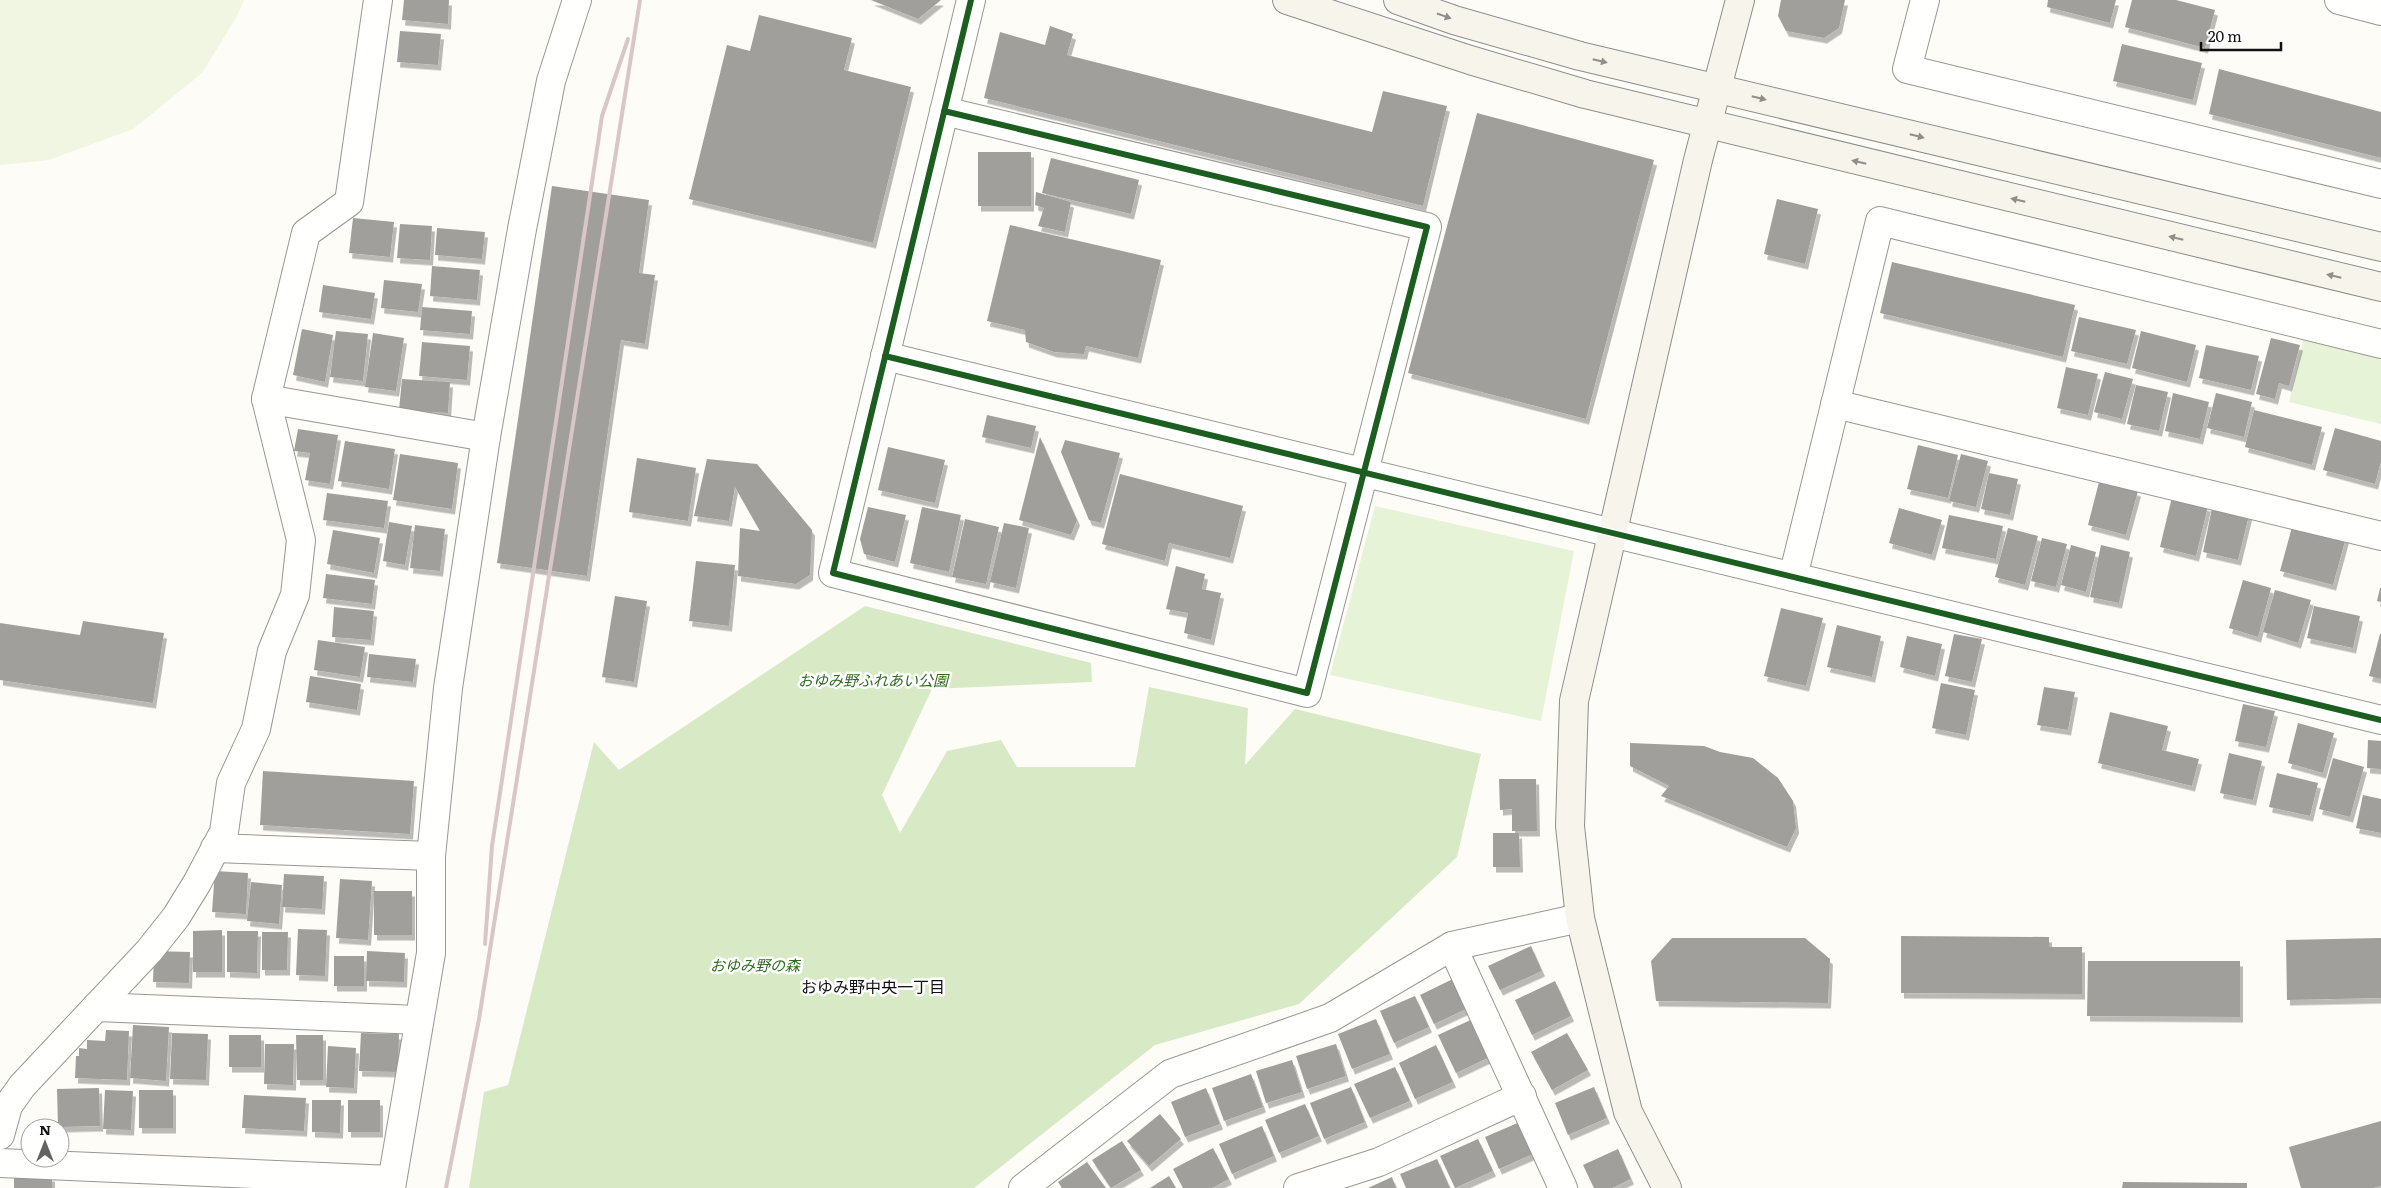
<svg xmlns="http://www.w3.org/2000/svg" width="2381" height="1188" font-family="Literata,'Noto Sans JP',serif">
  <defs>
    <filter id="shadow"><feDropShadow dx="3" dy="5.5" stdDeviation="0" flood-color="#0004"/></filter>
  </defs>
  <rect width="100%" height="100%" fill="#fdfcf7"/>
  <g fill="#e7f3d7">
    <polygon points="2306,330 2381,348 2381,424 2289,402"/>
    <polygon points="1375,506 1574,551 1541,721 1330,675"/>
  </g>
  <polygon fill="#d8eac5" points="865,606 1091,663 1092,682 932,689 882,795 900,833 947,751 1001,740 1017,767 1135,767 1149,687 1248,708 1245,765 1295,709 1481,754 1457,857 1299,1004 1155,1045 974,1188 469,1188 484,1092 508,1085 594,742 619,770"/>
  <polygon fill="#f0f6e1" points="0,0 244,0 237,16 202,73 133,129 49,160 0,165"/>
  <g fill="#a19f9c" filter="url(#shadow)">
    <polygon points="404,0 449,0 448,24 402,20"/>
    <polygon points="871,0 941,0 918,19"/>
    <polygon points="1781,0 1845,0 1839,28 1824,38 1786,31 1778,16"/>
    <polygon points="2048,0 2116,0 2110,23 2047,7"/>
    <polygon points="2132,0 2176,0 2215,10 2205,48 2125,27"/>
    <polygon points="759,15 852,38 844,70 911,87 873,243 689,199 727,45 750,51"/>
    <polygon points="1050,26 1073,34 1067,55 1372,132 1383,91 1447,106 1423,206 984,98 1000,32 1045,45"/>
    <polygon points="400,31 441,34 438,65 397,62"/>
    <polygon points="2122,44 2202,63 2193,100 2113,81"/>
    <polygon points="2219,69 2381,112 2381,158 2209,114"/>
    <polygon points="1477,113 1654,160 1586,419 1408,373"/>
    <rect x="978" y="152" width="53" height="54"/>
    <polygon points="1051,158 1139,180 1131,214 1042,193"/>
    <polygon points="552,186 649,200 639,273 655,275 645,344 621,340 587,576 497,563"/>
    <polygon points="1036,192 1071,202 1065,232 1038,226 1044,208 1035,205"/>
    <polygon points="1777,199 1818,209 1805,264 1764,254"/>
    <polygon points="353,218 394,222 390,257 349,253"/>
    <polygon points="400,224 432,226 430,260 397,258"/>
    <polygon points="1010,225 1161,260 1138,358 1086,346 1084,354 1054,352 1026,342 1025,330 987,321"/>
    <polygon points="437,228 485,232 482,259 435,255"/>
    <polygon points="1892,262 2075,305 2063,357 1880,313"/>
    <polygon points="432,266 480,270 477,300 430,296"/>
    <polygon points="384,280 422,284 418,312 381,308"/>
    <polygon points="323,285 375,293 371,319 319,312"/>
    <polygon points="422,307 472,311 470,334 420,330"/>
    <polygon points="2079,317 2136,330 2127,364 2071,351"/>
    <polygon points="302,329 333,335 325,382 293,375"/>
    <polygon points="336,331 368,334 363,381 330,377"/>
    <polygon points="2141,331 2196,345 2187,382 2132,368"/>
    <polygon points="373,333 404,338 396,391 365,387"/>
    <polygon points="2271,338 2300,345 2289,386 2279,383 2275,399 2256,394"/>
    <polygon points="422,342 470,346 467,380 419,376"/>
    <polygon points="2206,345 2259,356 2251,390 2199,378"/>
    <polygon points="2066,367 2098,374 2088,415 2057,408"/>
    <polygon points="2105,372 2133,379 2122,419 2094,412"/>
    <polygon points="402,379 450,382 448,413 399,410"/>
    <polygon points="2136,385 2168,392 2159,431 2127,424"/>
    <polygon points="2173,393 2209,402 2200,439 2165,431"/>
    <polygon points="2216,393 2252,402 2244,437 2207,428"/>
    <polygon points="2254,410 2322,427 2312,465 2245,447"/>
    <polygon points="987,415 1036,426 1031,448 982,437"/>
    <polygon points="2335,428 2381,441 2381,461 2375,484 2323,470"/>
    <polygon points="298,429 338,435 330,484 305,480 310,453 294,451"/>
    <polygon points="1040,437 1077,520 1071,535 1019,520"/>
    <polygon points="1065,440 1120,453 1101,523 1089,520 1061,452"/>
    <polygon points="345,441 395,449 389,489 338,481"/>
    <polygon points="1918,445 1958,455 1948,498 1907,489"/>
    <polygon points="888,447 945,460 935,503 878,490"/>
    <polygon points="400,454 458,463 452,509 393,500"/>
    <polygon points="1961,454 1988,461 1976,507 1949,501"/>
    <polygon points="637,458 696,468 688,521 629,512"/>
    <polygon points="707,459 757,464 812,530 810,575 796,584 738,576 740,528 760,531 735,487 729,521 694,516"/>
    <polygon points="1989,473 2018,479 2010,515 1981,509"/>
    <polygon points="1120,474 1243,506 1230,558 1169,543 1165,561 1102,544"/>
    <polygon points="2099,482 2138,491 2126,535 2088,525"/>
    <polygon points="327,493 388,501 384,528 323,520"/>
    <polygon points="2172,497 2208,506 2196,556 2160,547"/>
    <polygon points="2213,503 2250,511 2238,560 2203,552"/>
    <polygon points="868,507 906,515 895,562 864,554 860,539"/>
    <polygon points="922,507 961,515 949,572 910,563"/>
    <polygon points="1899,508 1942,520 1932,555 1889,543"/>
    <polygon points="1949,515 2003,526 1996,559 1942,548"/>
    <polygon points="2295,516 2348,530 2333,585 2280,571"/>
    <polygon points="965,519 999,527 986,584 952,577"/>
    <polygon points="389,522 412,526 405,565 383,561"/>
    <polygon points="1004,523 1029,528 1016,588 990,582"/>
    <polygon points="415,525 445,529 440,571 410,568"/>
    <polygon points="2008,528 2038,536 2025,585 1995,577"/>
    <polygon points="333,530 380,538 374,573 327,564"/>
    <polygon points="2042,538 2067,544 2056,587 2031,581"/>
    <polygon points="2071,545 2096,552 2086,592 2061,585"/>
    <polygon points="2101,545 2130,552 2119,603 2090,597"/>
    <polygon points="696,561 735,565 729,626 689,621"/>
    <polygon points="1176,566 1205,574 1202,589 1221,593 1211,640 1184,633 1188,613 1166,609"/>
    <polygon points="326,574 375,580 372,604 323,598"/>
    <polygon points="2243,580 2271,588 2258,637 2229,628"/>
    <polygon points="2380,588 2381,588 2381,602 2377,601"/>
    <polygon points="2275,590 2311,600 2298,643 2263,632"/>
    <polygon points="615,596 647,601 634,682 602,677"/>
    <polygon points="2314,606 2360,616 2353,648 2307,638"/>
    <polygon points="334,607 374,611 371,640 332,637"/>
    <polygon points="1781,608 1823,618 1806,686 1764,676"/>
    <polygon points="83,621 164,633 153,703 0,680 0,623 80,635"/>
    <polygon points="1837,625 1881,636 1872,677 1827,667"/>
    <polygon points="1954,634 1982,639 1972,682 1945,676"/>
    <polygon points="2380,634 2381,634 2381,679 2369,676"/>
    <polygon points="1907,636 1942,644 1935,676 1900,667"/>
    <polygon points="318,640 365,647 360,677 314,670"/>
    <polygon points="369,654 416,659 413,682 367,677"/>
    <polygon points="310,676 361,684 357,710 306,702"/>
    <polygon points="1941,683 1975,690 1966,735 1932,728"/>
    <polygon points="2044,687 2075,692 2068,730 2037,725"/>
    <polygon points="2243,704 2275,711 2266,747 2235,741"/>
    <polygon points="2110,712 2168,726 2162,750 2199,759 2192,786 2098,763"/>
    <polygon points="2298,723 2334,733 2323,773 2288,763"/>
    <polygon points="2368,740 2381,741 2381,769 2367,768"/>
    <polygon points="1630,743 1704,746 1720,752 1753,758 1778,778 1793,801 1796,828 1787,847 1661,796 1669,786 1630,766"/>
    <polygon points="2229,753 2262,761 2253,800 2220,793"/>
    <polygon points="2333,758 2364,767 2350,817 2319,809"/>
    <polygon points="263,771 414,781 410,834 260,825"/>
    <polygon points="2277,773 2318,783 2310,816 2269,807"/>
    <polygon points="1499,779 1536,779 1537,831 1512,831 1512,809 1500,810"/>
    <polygon points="2363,795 2381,799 2381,833 2356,828"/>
    <polygon points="1493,833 1519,833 1520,867 1493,867"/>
    <polygon points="215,871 248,873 246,914 212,912"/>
    <polygon points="284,874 324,876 322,909 282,907"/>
    <polygon points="340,879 372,881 368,940 336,938"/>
    <polygon points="251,882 282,885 279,924 247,921"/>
    <rect x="374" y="891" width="38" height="44"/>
    <polygon points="298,929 327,930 325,976 296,975"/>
    <polygon points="222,930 222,972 193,972 193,931"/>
    <polygon points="227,931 258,931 257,973 227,972"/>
    <polygon points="262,932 288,932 287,970 262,970"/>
    <polygon points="1901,936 2049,937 2049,947 2082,947 2082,994 1901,993"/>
    <polygon points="1672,938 1805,938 1830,959 1828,1003 1656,1001 1651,961"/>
    <polygon points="2381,938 2381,998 2287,1000 2286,940"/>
    <polygon points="1531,946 1542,971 1500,990 1488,966"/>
    <polygon points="154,951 190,952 189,983 153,982"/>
    <polygon points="367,951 405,953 404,982 366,981"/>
    <rect x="334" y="956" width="30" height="30"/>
    <polygon points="2088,961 2240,961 2240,1017 2087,1016"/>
    <polygon points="1459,976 1473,1006 1434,1024 1420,995"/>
    <polygon points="1555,981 1571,1016 1532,1035 1515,1000"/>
    <polygon points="1415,996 1429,1027 1394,1043 1380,1011"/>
    <polygon points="1477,1017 1494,1055 1456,1073 1438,1035"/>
    <polygon points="1376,1019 1390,1054 1352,1069 1338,1034"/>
    <polygon points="133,1025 169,1027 166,1081 130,1078"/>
    <polygon points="106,1030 129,1031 127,1080 75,1078 76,1056 79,1056 79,1048 87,1049 87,1040 105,1041"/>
    <polygon points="172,1033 208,1034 206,1080 170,1079"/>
    <polygon points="361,1033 399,1034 398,1072 359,1071"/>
    <polygon points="1567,1033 1588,1070 1552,1090 1531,1052"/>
    <rect x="229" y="1035" width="32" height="32"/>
    <polygon points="296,1035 323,1035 323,1080 297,1080"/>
    <polygon points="265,1044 294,1044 293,1085 264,1084"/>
    <polygon points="1336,1044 1346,1076 1307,1089 1296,1056"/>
    <polygon points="1436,1045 1453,1082 1415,1099 1399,1063"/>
    <polygon points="328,1046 356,1048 354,1088 326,1087"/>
    <polygon points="1292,1060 1302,1092 1266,1103 1256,1071"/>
    <polygon points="1395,1067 1410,1101 1370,1118 1354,1084"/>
    <polygon points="1251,1074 1263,1107 1224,1121 1212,1088"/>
    <polygon points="1351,1087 1365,1122 1324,1139 1310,1103"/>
    <polygon points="1594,1087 1607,1118 1568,1135 1555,1103"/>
    <polygon points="99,1088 100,1126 58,1127 57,1089"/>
    <polygon points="1206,1088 1220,1124 1185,1137 1171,1102"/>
    <polygon points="105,1090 133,1091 131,1130 103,1129"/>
    <rect x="139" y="1090" width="34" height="38"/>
    <polygon points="244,1095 306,1098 304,1131 242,1128"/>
    <polygon points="312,1100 341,1100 340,1133 312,1132"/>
    <rect x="348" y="1100" width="32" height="32"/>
    <polygon points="1305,1104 1319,1136 1279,1153 1265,1120"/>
    <polygon points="1160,1114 1181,1139 1149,1166 1127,1141"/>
    <polygon points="2381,1121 2381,1186 2373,1188 2301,1188 2289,1147"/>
    <polygon points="1520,1122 1533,1154 1499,1169 1485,1137"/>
    <polygon points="1262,1126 1274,1156 1232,1174 1219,1144"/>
    <polygon points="1478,1139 1493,1171 1455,1188 1440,1156"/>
    <polygon points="1122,1141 1141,1170 1111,1188 1092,1160"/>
    <polygon points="1213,1148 1229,1179 1212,1188 1183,1188 1173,1169"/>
    <polygon points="1618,1149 1631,1179 1612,1188 1594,1188 1583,1165"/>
    <polygon points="1437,1159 1450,1188 1406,1188 1400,1174"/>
    <polygon points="1087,1162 1106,1188 1062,1188 1058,1182"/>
    <rect x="14" y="1176" width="38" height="12"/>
    <polygon points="1169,1176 1176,1188 1150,1188"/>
    <polygon points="1392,1177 1396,1188 1368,1188"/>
    <polygon points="2123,1182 2247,1183 2247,1188 2122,1188"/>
  </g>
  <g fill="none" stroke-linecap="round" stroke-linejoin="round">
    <defs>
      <g id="street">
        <polyline points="1925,0 1907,69 2381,184"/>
        <polyline points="2339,0 2381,11"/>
        <path d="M944,111l483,116 -120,466 -474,-120c46,-191 92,-382 138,-573"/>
        <polyline points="885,356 2381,720"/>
        <polyline points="266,399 486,437"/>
        <polyline points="1835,404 2381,536"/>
        <polyline points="1793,577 1880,221 2381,344"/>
        <polyline points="215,848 431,856"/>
        <polyline points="1452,946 1563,1188"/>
        <polyline points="96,1007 419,1020"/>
        <polyline points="0,1135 8,1106 22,1086 149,951 176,917 197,883 224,832 231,783 256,729 272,651 295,595 301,540 266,399 306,233 349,202 378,0"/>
        <polyline points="0,1163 392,1180"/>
        <polyline points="391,1188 431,953 431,856 448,688 486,437 522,229 551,81 577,0"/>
        <polyline points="1023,1188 1170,1074 1330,1018 1452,946 1580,918"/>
        <polyline points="1298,1188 1379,1162 1522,1096"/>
      </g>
      <g id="secondary">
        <polyline points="1287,0 1470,60 1585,94 2381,287"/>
        <polyline points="1398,0 1454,20 1580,56 2381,247"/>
        <polyline points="1667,1188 1628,1112 1580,918 1570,826 1574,701 1698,160 1740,0"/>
      </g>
    </defs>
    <use href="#street" stroke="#979795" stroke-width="30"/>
    <use href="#secondary" stroke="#8e8d8b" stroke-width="30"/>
    <use href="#street" stroke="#fffffe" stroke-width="28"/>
    <use href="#secondary" stroke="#f6f4eb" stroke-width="28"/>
    <g stroke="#d9c6c7" stroke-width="4">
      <polyline points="485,944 492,846 602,116 628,39"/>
      <polyline points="446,1188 479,1019 640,0"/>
    </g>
    <defs>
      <g id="cycleway">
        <path d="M944,111l483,116 -120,466 -474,-120c46,-191 92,-382 138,-573"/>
        <polyline points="885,356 2381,720"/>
      </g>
    </defs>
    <use href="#cycleway" stroke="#fff" stroke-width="9"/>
    <use href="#cycleway" stroke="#1b5e20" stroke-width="6"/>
  </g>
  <defs><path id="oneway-solid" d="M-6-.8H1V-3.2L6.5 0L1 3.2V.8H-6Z" transform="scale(1.25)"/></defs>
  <g fill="#8f8e89">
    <use href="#oneway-solid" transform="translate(1444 16) rotate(19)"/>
    <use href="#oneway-solid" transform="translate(1600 61) rotate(13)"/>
    <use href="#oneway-solid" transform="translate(1759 98) rotate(14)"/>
    <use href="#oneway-solid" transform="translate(1917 136) rotate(14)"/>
    <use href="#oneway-solid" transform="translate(1859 162) rotate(-167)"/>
    <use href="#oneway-solid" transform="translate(2018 200) rotate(-167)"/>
    <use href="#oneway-solid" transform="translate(2176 238) rotate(-167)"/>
    <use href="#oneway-solid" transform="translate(2334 276) rotate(-167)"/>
  </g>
  <g text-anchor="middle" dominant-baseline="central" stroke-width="5" stroke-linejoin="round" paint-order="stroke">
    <g font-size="15" font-style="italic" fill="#2f6b1f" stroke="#fff">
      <text x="873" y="679">おゆみ野ふれあい公園</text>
      <text x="755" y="964">おゆみ野の森</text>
    </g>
    <g font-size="16" fill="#111" stroke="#fff">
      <text x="873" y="986">おゆみ野中央一丁目</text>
    </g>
  </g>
  <g transform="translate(45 1143)"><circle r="24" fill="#ffffff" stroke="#a0a0a0"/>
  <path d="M0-4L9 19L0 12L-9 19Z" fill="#646362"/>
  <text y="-8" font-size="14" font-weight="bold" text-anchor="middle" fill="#111111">N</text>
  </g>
  <path d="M2201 42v8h80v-8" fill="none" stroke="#111111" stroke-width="2.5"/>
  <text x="2208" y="42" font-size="15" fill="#111111" stroke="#ffffff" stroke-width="4" paint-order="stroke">20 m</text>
</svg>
